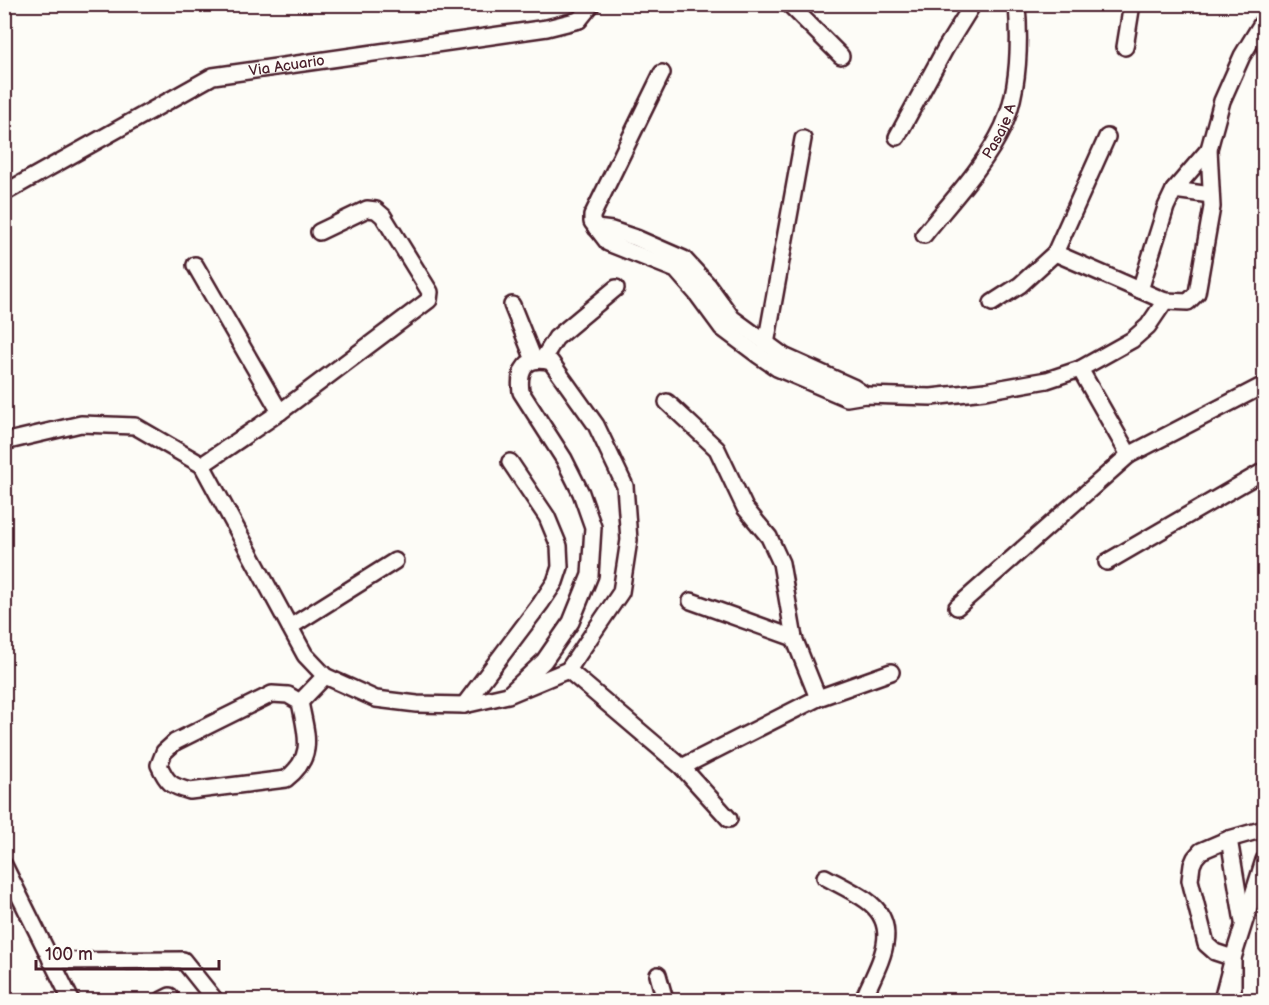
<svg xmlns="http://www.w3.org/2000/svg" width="1269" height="1005" font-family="'Balsamiq Sans',sans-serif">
  <rect width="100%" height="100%" fill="#fdfcf7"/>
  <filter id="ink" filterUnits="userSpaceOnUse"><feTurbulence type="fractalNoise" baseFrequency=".0167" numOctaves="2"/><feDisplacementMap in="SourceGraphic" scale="12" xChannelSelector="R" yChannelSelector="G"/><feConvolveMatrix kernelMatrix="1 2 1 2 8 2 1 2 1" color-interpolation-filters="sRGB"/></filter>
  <g filter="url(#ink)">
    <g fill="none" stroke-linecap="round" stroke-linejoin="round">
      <defs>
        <g id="minor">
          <polyline points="789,4 841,56"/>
          <polyline points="579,20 592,4"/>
          <polyline points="1125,47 1132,4"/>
          <polyline points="662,73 592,216 592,222 608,243 676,270 697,294 722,328 758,355 777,368 847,398 865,395 931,397 985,391 1047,380 1080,369 1132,340 1148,326 1165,301 1188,302 1197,293 1212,207 1209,149 1222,101 1242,56 1264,20"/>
          <polyline points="897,137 945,49 973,4"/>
          <polyline points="1107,137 1055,253 1165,301"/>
          <polyline points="1174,190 1211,195"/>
          <path id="s1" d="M4,193l209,-117 334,-48 32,-8"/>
          <polyline points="596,228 612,230 636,238 684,259 708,285 732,318 784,356 853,387 865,395"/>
          <path id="s2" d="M924,235c27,-34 60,-68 79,-108 16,-36 17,-84 14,-123"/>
          <polyline points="195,265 280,412"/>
          <polyline points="1140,290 1166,207 1174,190 1209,149"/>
          <polyline points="992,303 1020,285 1055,253"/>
          <polyline points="512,305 534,360"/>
          <polyline points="766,344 803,139"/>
          <polyline points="542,360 556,338 616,288"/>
          <polyline points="1080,369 1129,455 1264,385"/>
          <polyline points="667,402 717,449 745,508 769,537 781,563 794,638 818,698"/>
          <path d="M4,442l77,-18 54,2 67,39 103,190 20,21 51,23 41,5 47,1 44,-10 60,-25 53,-78 8,-52 -4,-54 -29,-61 -45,-63c-25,-7 -33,8 -30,30l43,67 17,34 12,34 -3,48 -19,47 -27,39 -36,34"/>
          <polyline points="202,465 280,412 429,300 430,292 383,216 376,210 367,209 319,232"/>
          <polyline points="1107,562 1264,471"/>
          <polyline points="691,601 794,638"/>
          <polyline points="957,607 1129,455"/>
          <polyline points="290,627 395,561"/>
          <polyline points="568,670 682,767 729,819"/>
          <path d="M272,694l16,1 12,7c6,32 16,54 -14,77l-96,12c-19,-5 -23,-8 -31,-26l5,-13 11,-10z"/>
          <polyline points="300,702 325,676"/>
          <polyline points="464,705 541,603 555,582 560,567 559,546 547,517 510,462"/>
          <polyline points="682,767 818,698 891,672"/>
          <polyline points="1229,839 1243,922"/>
          <polyline points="4,865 71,1000"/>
          <path d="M825,877c13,7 28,14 41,23 39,27 11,66 -3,100"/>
          <polyline points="51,961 183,960 215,1000"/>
          <polyline points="658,975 665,1000"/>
          <polyline points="162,1000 170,996"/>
          <polyline points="1222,1000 1233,958 1264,860"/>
          <polyline points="1233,1000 1233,958 1215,952 1206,944 1190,880 1192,865 1195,858 1201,851 1229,839 1264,829"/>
        </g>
      </defs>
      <use href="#minor" stroke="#4a1f2b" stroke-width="20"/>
      <use href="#minor" stroke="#fdfcf7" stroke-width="15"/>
    </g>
  </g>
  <g text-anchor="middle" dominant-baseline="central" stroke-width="4.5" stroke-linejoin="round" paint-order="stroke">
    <g font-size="15" fill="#4a1f2b" stroke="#fdfcf7">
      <text stroke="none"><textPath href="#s1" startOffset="314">Via Acuario</textPath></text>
      <text stroke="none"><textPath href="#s2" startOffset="129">Pasaje A</textPath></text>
    </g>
  </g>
  <rect width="1269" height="1005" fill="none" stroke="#fdfcf7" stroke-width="24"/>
  <rect x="12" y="12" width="1245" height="981" fill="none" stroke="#4a1f2b" stroke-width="2" filter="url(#ink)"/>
  <path d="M36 960v9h183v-9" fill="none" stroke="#4a1f2b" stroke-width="3"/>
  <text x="45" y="960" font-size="18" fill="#4a1f2b" stroke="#fdfcf7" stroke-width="4.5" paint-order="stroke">100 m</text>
</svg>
